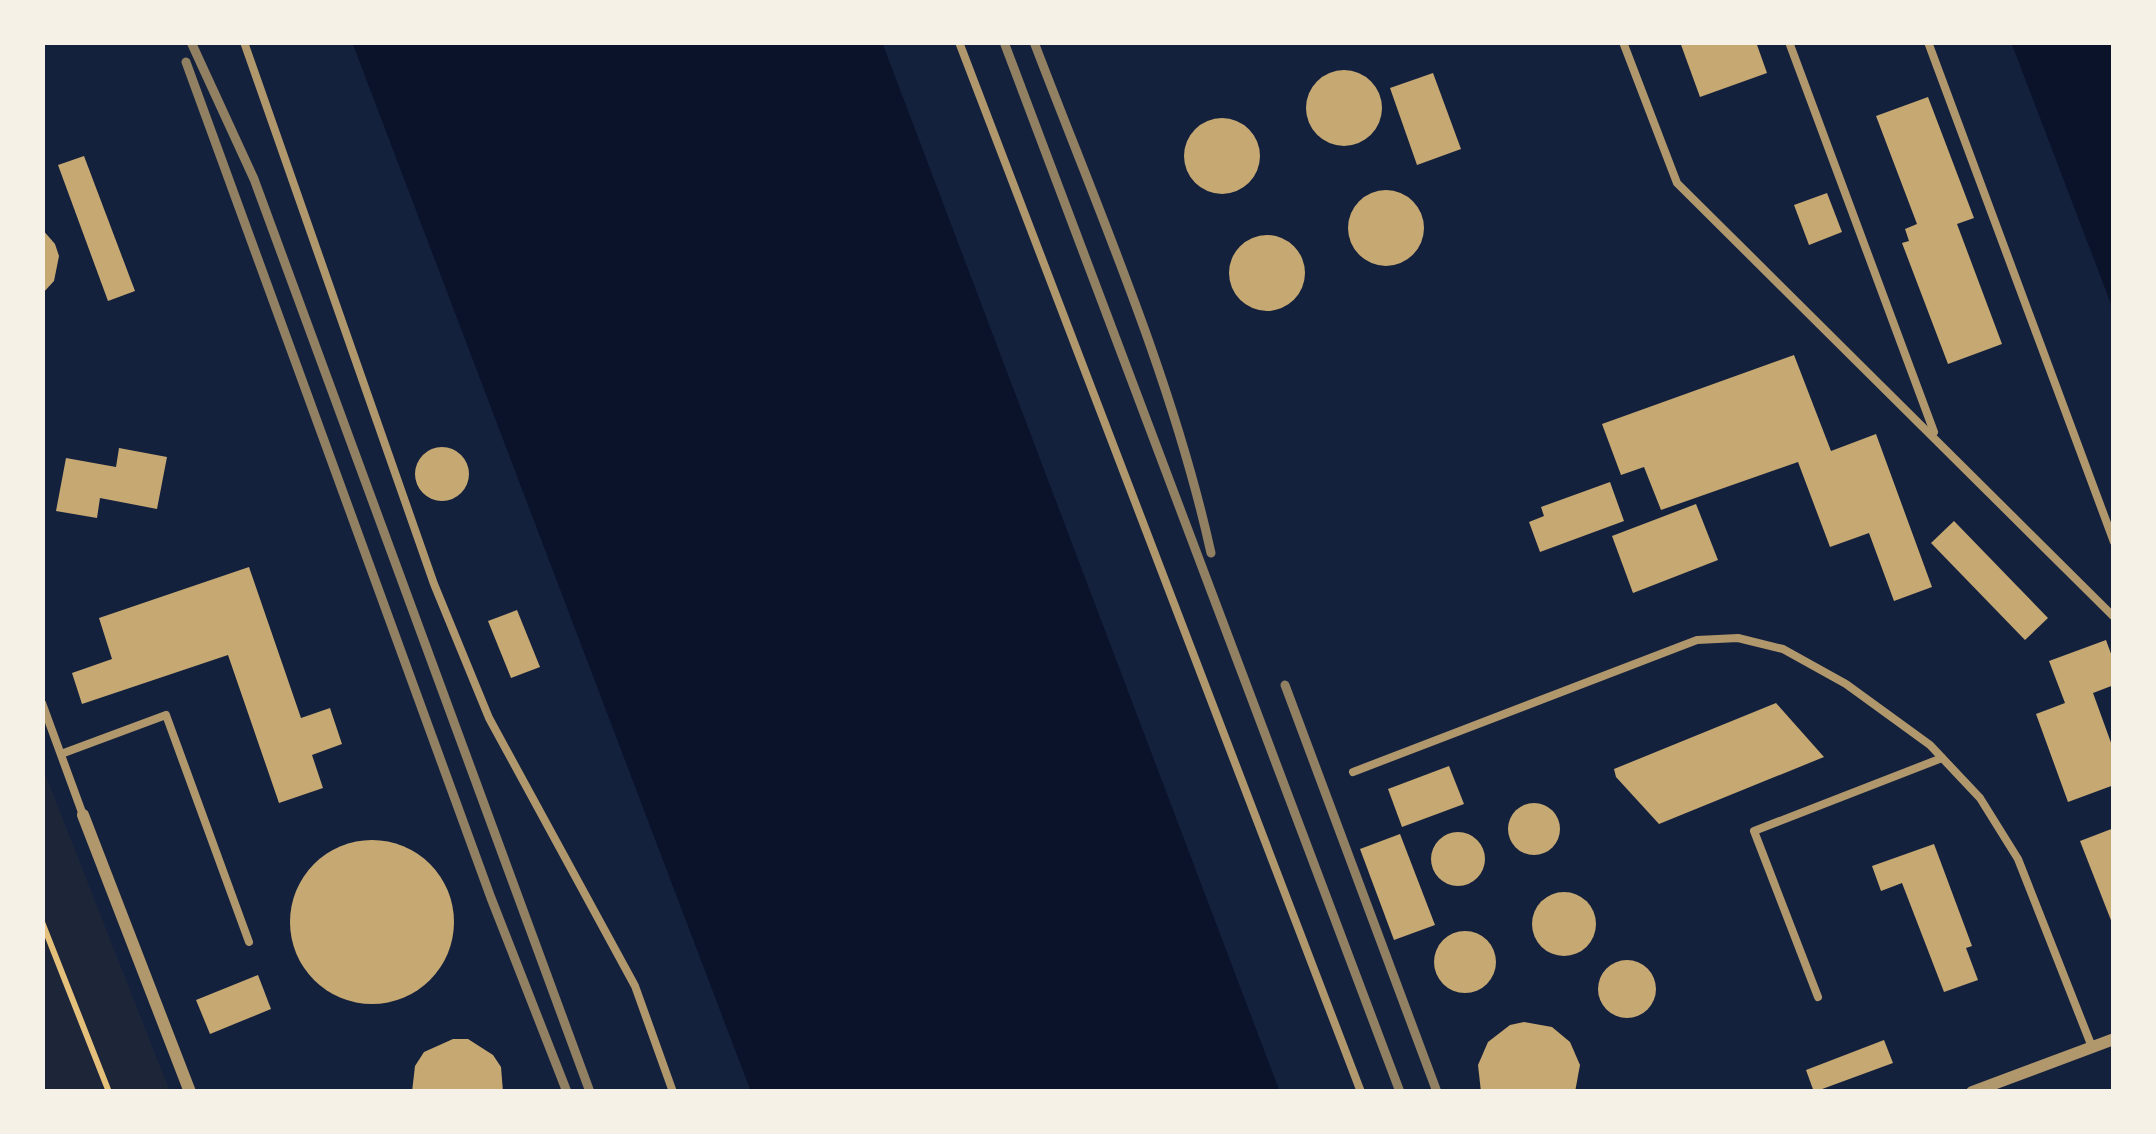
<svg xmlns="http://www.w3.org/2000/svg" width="2156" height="1134" font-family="'Asap Condensed',sans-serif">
  <rect width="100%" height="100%" fill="#14213d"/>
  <polygon fill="#1d2539" points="42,766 170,1092 42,1092"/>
  <g fill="#0b132b">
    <polygon points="352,42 882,42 1280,1092 751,1092"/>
    <polygon points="2011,42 2114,42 2114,312"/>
  </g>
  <g fill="#c6a872">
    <polygon points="1680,42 1756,42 1767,73 1700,97"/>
    <circle cx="1344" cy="108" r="38"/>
    <polygon points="1433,73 1461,149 1417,165 1390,88"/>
    <polygon points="1928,97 1974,218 1957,224 2002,344 1948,364 1902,243 1909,241 1905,229 1917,224 1876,116"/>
    <circle cx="1222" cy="156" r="38"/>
    <polygon points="84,156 135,291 108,301 58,165"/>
    <circle cx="1386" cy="228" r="38"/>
    <polygon points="1827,193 1842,232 1809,245 1794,205"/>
    <polygon points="42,229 55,244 59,256 54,281 42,294"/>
    <circle cx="1267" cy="273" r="38"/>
    <polygon points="1794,355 1831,451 1876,434 1932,587 1894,601 1869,533 1830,547 1798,462 1661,510 1644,467 1621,475 1602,424"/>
    <circle cx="442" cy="474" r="27"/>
    <polygon points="119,448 167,457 157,509 100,498 97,518 56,511 66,458 116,467"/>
    <polygon points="1610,482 1624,521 1540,552 1529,522 1544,516 1541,507"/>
    <polygon points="1696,504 1718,560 1633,593 1612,536"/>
    <polygon points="1954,521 2048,618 2025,640 1931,543"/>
    <polygon points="249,567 301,718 330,708 342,744 312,755 323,788 279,803 228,655 82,704 72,673 112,659 99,618"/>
    <polygon points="517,610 540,667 511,678 488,621"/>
    <polygon points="2106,640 2114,662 2114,685 2093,693 2114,751 2114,785 2068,802 2036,714 2065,703 2049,661"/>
    <polygon points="1776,703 1824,757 1659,824 1616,777 1614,769"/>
    <polygon points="1449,766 1464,804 1402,827 1388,789"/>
    <circle cx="1534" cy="829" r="26"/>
    <polygon points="2114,828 2114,928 2080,841"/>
    <circle cx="1458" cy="859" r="27"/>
    <polygon points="1400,834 1435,925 1394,940 1360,849"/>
    <circle cx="372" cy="922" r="82"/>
    <polygon points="1934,844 1972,946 1966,948 1978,980 1944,992 1902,883 1881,891 1872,866"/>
    <circle cx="1564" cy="924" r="32"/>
    <circle cx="1465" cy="962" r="31"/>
    <circle cx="1627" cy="989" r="29"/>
    <polygon points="258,975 271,1009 210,1034 196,1000"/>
    <polygon points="1524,1022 1552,1027 1570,1042 1580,1065 1575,1092 1481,1092 1478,1065 1488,1042 1510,1025"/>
    <polygon points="453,1039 468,1039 493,1055 501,1067 503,1092 412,1092 415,1066 424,1052"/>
    <polygon points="1884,1040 1893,1063 1814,1092 1806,1070"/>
  </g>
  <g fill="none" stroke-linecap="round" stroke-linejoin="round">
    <polyline stroke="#e5c07b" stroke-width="6" points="42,922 109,1092"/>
    <g stroke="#b1986c" stroke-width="8">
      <polyline points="244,42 434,584 489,718 635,986 673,1092"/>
      <polyline points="959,42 1361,1092"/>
      <polyline points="1623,42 1677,183 2114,617"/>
      <polyline points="1789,42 1934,432"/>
      <polyline points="1928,42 2114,542"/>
      <polyline points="42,703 83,815"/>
      <polyline points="61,754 166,715 249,942"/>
      <polyline points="1353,772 1697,640 1738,638 1783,649 1846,684 1930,745 1980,798 2018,859 2092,1047"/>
      <polyline points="1818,997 1754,831 1942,758"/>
    </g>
    <g stroke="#b1986c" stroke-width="12">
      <polyline points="83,815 190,1092"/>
      <polyline points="1972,1092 2114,1039"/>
    </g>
    <g stroke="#918062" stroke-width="9">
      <polyline points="191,42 254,179 590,1092"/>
      <polyline points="1004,42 1400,1092"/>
      <path d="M1034,42c64,168 138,335 177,511"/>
      <polyline points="186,62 491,898 567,1092"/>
      <polyline points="1285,685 1437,1092"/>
    </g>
  </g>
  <rect width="2156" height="1134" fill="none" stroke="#f6f1e7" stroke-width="90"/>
</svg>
